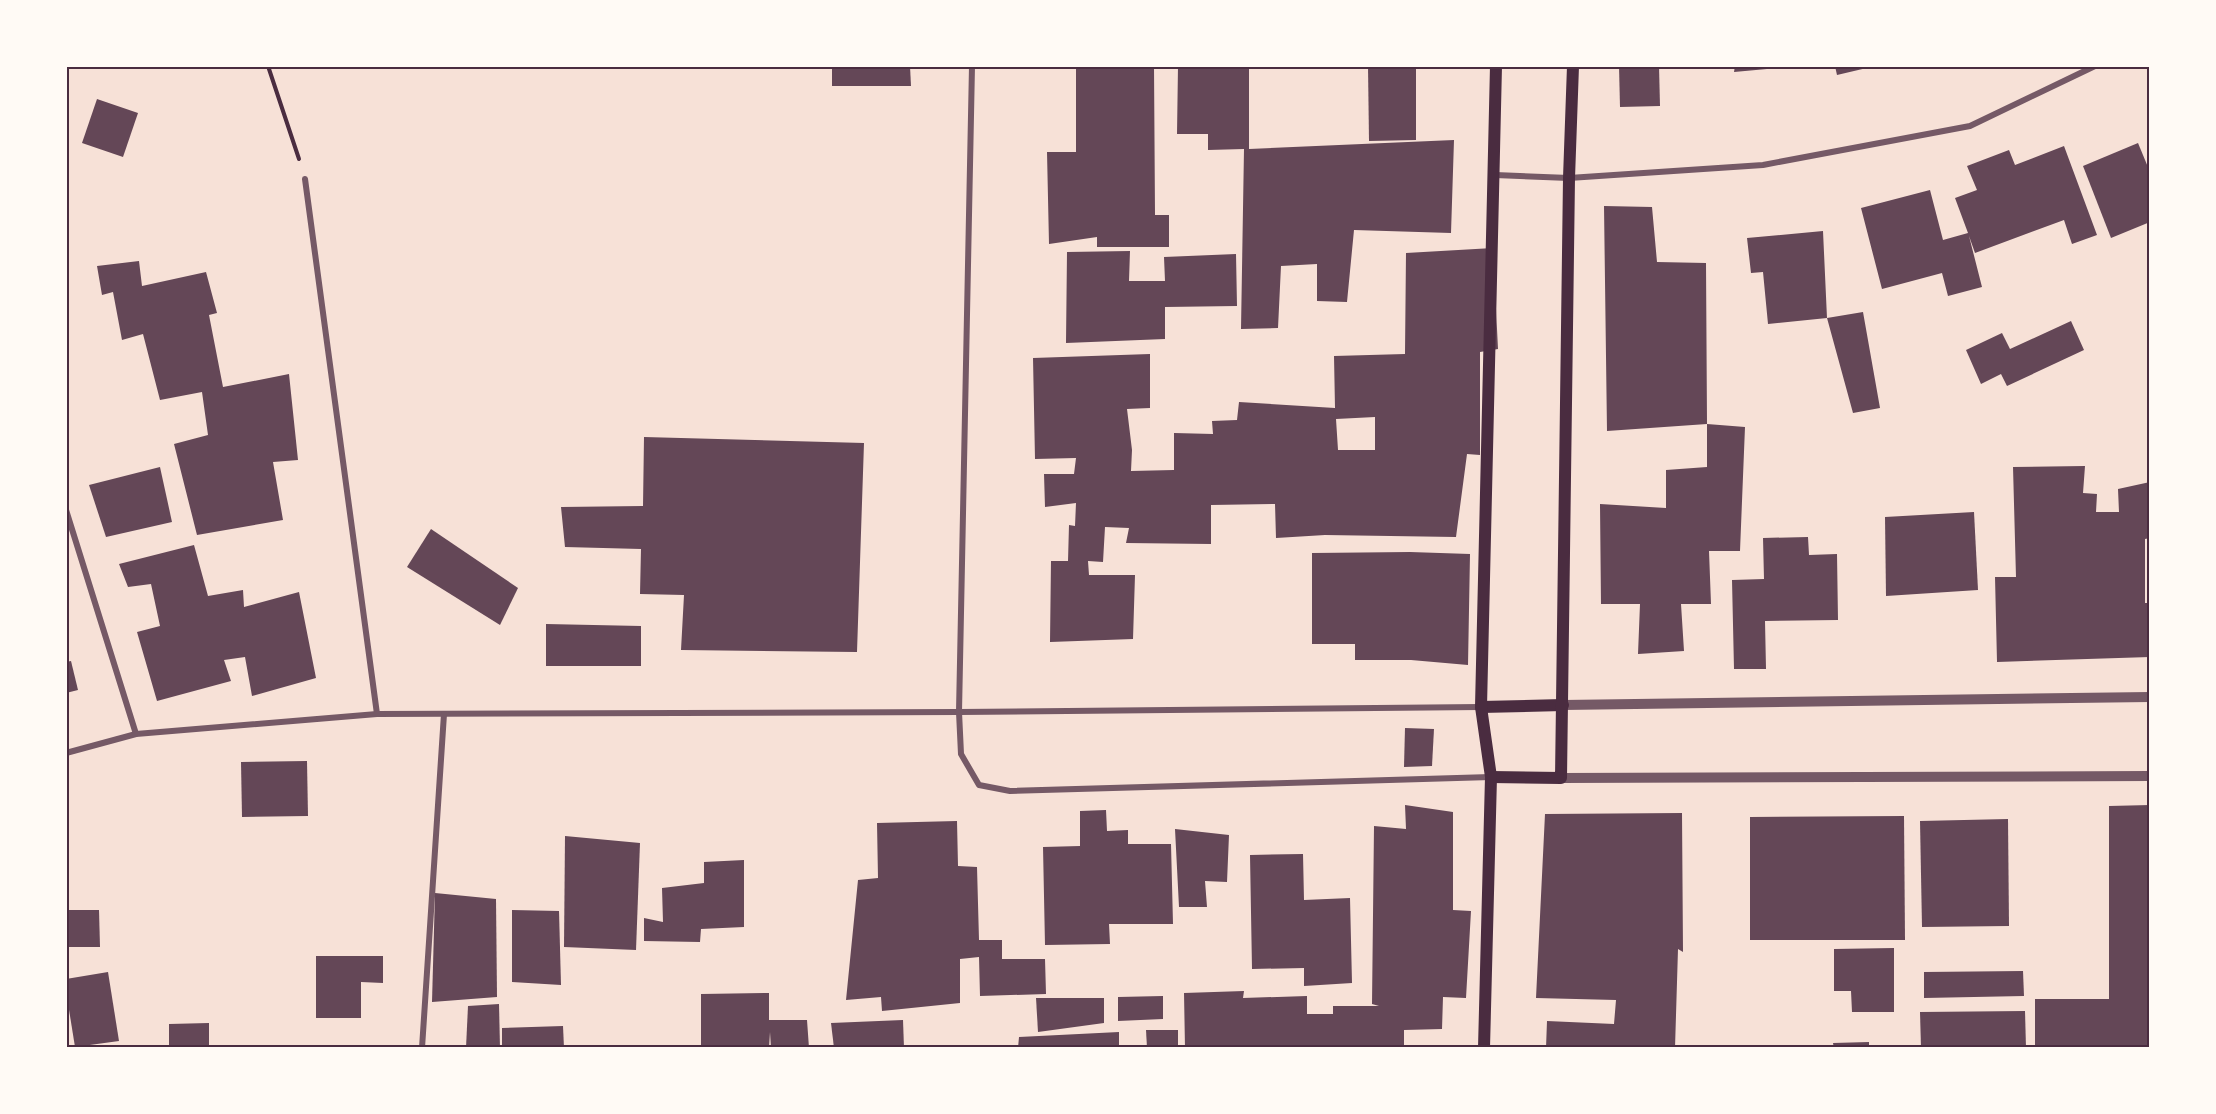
<svg xmlns="http://www.w3.org/2000/svg" width="2216" height="1114" font-family="'Titillium Web',sans-serif">
  <rect width="100%" height="100%" fill="#f7e1d7"/>
  <g fill="#644757" fill-rule="evenodd">
    <polygon points="832,66 910,66 911,86 832,86"/>
    <polygon points="1076,66 1154,66 1155,215 1169,215 1169,247 1097,247 1097,237 1049,244 1047,152 1076,152"/>
    <polygon points="1178,66 1249,66 1249,149 1454,140 1451,233 1354,230 1347,302 1317,301 1317,264 1281,266 1278,328 1241,329 1244,149 1208,150 1208,134 1177,134"/>
    <polygon points="1368,66 1416,66 1416,140 1369,141"/>
    <polygon points="1619,66 1659,66 1660,106 1620,107"/>
    <polygon points="1735,66 1778,66 1778,68 1734,72"/>
    <polygon points="1835,66 1871,66 1871,67 1837,75"/>
    <polygon points="97,99 138,113 123,157 82,143"/>
    <polygon points="2138,143 2150,172 2150,222 2111,238 2083,166"/>
    <polygon points="2064,146 2097,235 2072,244 2064,220 1975,253 1969,236 1982,287 1948,296 1942,273 1882,289 1861,208 1930,190 1943,240 1968,233 1955,198 1977,190 1967,166 2009,150 2015,165"/>
    <polygon points="1604,206 1652,207 1657,262 1706,263 1707,424 1745,427 1740,551 1709,551 1711,604 1681,604 1684,651 1638,654 1640,604 1601,604 1600,504 1666,508 1666,470 1707,467 1707,424 1607,431"/>
    <polygon points="1823,231 1827,318 1863,312 1880,408 1853,413 1827,318 1768,324 1763,272 1751,273 1747,238"/>
    <path d="M1493,248l5,101 -18,3v103l-13,-1 -11,83 -131,-2 -49,3 -1,-34 -64,1v39l-85,-1 3,-15 -24,-1 -2,35 -15,-1 1,14h46l-2,64 -83,3 1,-81h17l1,-36 6,1 1,-23 -31,4 -1,-33h30l2,-16 -41,1 -2,-101 117,-4v54l-23,1 5,41 -1,21 43,-1v-37l39,1 -1,-13 25,-1 2,-18 96,6 -1,-52 71,-2 1,-101zM1375,417v33h-37l-2,-31z"/>
    <polygon points="1130,251 1129,281 1165,281 1164,257 1236,254 1237,306 1165,307 1165,339 1066,343 1067,252"/>
    <polygon points="139,261 142,286 206,272 217,313 209,315 223,387 289,374 298,460 273,462 283,520 197,535 174,444 208,435 202,392 160,400 143,334 122,340 113,292 102,295 97,266"/>
    <polygon points="2071,321 2084,350 2007,386 2001,374 1981,384 1966,350 2002,333 2010,349"/>
    <polygon points="644,437 864,443 857,652 681,650 684,595 640,594 641,549 565,547 561,507 643,506"/>
    <polygon points="2085,466 2083,493 2097,494 2096,512 2119,512 2118,489 2150,482 2150,538 2145,539 2145,603 2150,603 2150,657 1997,662 1995,577 2016,577 2013,467"/>
    <polygon points="160,467 172,522 106,537 89,485"/>
    <polygon points="1974,512 1978,590 1886,596 1885,517"/>
    <polygon points="431,529 518,588 500,625 407,567"/>
    <polygon points="1808,537 1809,555 1837,554 1838,620 1765,621 1766,669 1734,669 1732,580 1764,579 1763,538"/>
    <polygon points="194,545 208,596 243,590 244,607 299,592 316,678 252,696 245,657 224,660 231,681 157,701 137,632 160,626 151,584 128,587 119,564"/>
    <polygon points="1410,552 1470,554 1468,665 1411,660 1355,660 1355,644 1312,644 1312,553"/>
    <polygon points="546,624 641,626 641,666 546,666"/>
    <polygon points="71,661 78,690 66,693 66,662"/>
    <polygon points="1405,728 1434,729 1432,766 1404,767"/>
    <polygon points="307,761 308,816 242,817 241,762"/>
    <polygon points="1405,805 1453,812 1453,910 1471,911 1466,998 1443,997 1442,1029 1404,1030 1404,1048 1185,1048 1184,993 1244,991 1243,998 1307,996 1307,1014 1333,1014 1333,1006 1379,1006 1372,1004 1374,826 1406,829"/>
    <polygon points="2150,805 2150,1048 2035,1048 2035,999 2109,999 2109,806"/>
    <polygon points="1106,810 1107,831 1128,830 1128,844 1171,844 1173,924 1109,924 1110,944 1045,945 1043,847 1080,846 1080,811"/>
    <polygon points="1682,813 1683,952 1678,949 1675,1048 1546,1048 1547,1021 1614,1024 1616,1000 1536,998 1545,814"/>
    <polygon points="1904,816 1905,940 1750,940 1750,817"/>
    <polygon points="2008,819 2009,926 1922,927 1920,821"/>
    <polygon points="957,821 958,866 977,867 979,940 1002,940 1002,959 1045,959 1046,994 980,996 979,957 960,959 960,1003 882,1011 881,997 846,1000 858,880 878,878 877,823"/>
    <polygon points="1175,829 1229,835 1227,882 1205,881 1207,907 1179,907"/>
    <polygon points="565,836 640,843 636,950 564,947"/>
    <polygon points="1303,854 1304,900 1350,898 1352,983 1304,986 1304,968 1252,969 1250,855"/>
    <polygon points="744,860 744,927 701,929 700,942 644,941 644,918 663,922 662,888 704,883 704,862"/>
    <polygon points="435,893 496,899 497,997 432,1002"/>
    <polygon points="66,910 99,910 100,947 66,947"/>
    <polygon points="512,910 559,911 561,985 512,982"/>
    <polygon points="1894,948 1894,1012 1852,1012 1851,991 1834,991 1834,949"/>
    <polygon points="316,956 383,956 383,983 361,982 361,1018 316,1018"/>
    <polygon points="2023,971 2024,996 1924,998 1924,972"/>
    <polygon points="108,972 119,1041 75,1047 66,991 66,979"/>
    <polygon points="769,993 769,1020 807,1020 809,1048 771,1048 770,1032 769,1048 701,1048 701,994"/>
    <polygon points="1163,996 1163,1019 1118,1021 1118,997"/>
    <polygon points="1036,998 1104,998 1104,1023 1038,1032"/>
    <polygon points="499,1004 500,1048 466,1048 468,1006"/>
    <polygon points="2025,1011 2026,1048 1921,1048 1920,1012"/>
    <polygon points="903,1020 904,1048 834,1048 831,1023"/>
    <polygon points="209,1023 209,1048 169,1048 169,1024"/>
    <polygon points="563,1026 564,1048 502,1048 502,1028"/>
    <polygon points="1146,1030 1178,1030 1178,1048 1147,1048"/>
    <polygon points="1119,1032 1119,1048 1018,1048 1019,1037"/>
    <polygon points="1869,1042 1869,1048 1834,1048 1833,1043"/>
    <polygon points="690,1045 690,1048 655,1048 655,1046"/>
  </g>
  <g fill="none" stroke-linecap="round" stroke-linejoin="round">
    <polyline stroke="#4a2c40" stroke-width="4" points="268,66 299,159"/>
    <g stroke="#755966" stroke-width="6">
      <polyline points="972,66 959,712 961,754 979,785 1010,791 1491,777"/>
      <polyline points="1495,175 1569,178 1763,165 1970,126 2095,66"/>
      <polyline points="305,179 377,714"/>
      <polyline points="66,510 136,734"/>
      <polyline points="66,753 136,734 377,714 959,712 1481,707"/>
      <polyline points="422,1048 444,714"/>
    </g>
    <g stroke="#755966" stroke-width="10">
      <polyline points="1563,705 2150,697"/>
      <polyline points="1561,778 2150,776"/>
    </g>
    <g stroke="#4a2c40" stroke-width="12">
      <polyline points="1481,707 1563,705"/>
      <polyline points="1491,777 1561,778 1569,178 1573,66"/>
      <polyline points="1484,1048 1491,777 1481,707 1496,66"/>
    </g>
  </g>
  <rect width="2216" height="1114" fill="none" stroke="#fffaf5" stroke-width="135"/>
  <rect x="68" y="68" width="2080" height="978" fill="none" stroke="#4a2c40" stroke-width="2"/>
</svg>
